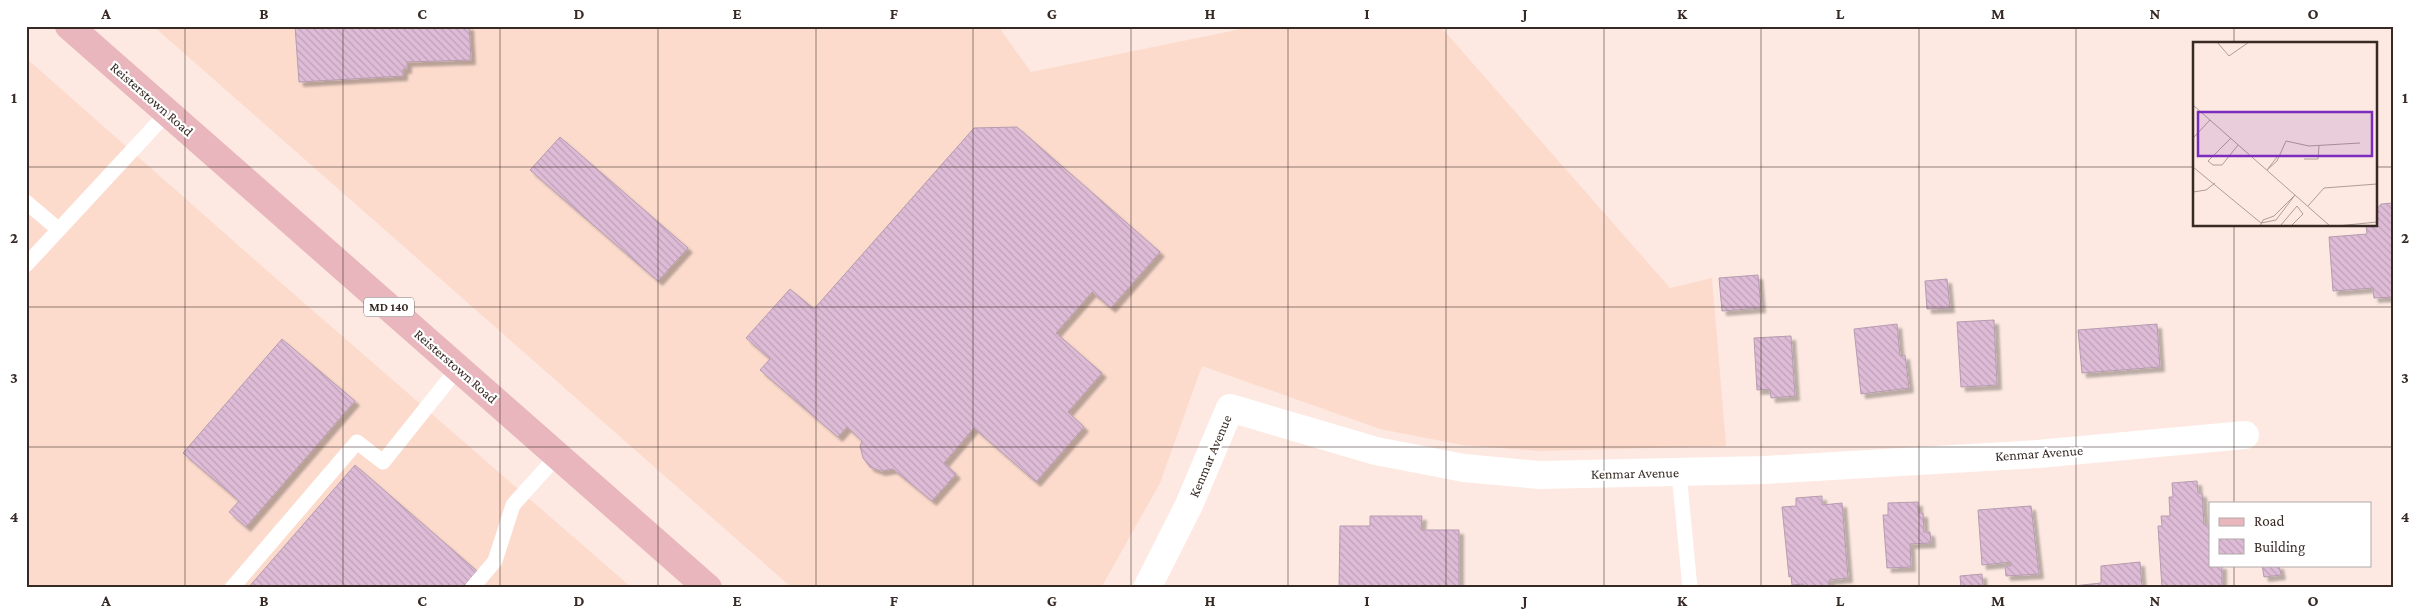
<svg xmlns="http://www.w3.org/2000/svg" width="2419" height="614" font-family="'Crimson Pro',serif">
  <defs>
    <pattern id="building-back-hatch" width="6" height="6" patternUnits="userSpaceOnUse" patternTransform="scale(1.25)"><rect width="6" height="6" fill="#debbd6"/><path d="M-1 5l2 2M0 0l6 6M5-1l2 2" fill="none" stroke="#bfa1b8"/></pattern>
    <filter id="shadow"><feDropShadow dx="4.5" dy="4.5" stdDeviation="1" flood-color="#0004"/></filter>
  </defs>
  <rect width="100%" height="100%" fill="#fde9e1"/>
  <g fill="#fcdbcd">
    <polygon points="153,26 998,26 1031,72 1256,26 1440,26 1670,288 1712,278 1726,446 1539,451 1462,445 1380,429 1202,366 1160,483 1101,588 792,588"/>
    <polygon points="26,58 272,275 632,588 26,588"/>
  </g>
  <g fill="url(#building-back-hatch)" stroke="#b69caf" filter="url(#shadow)">
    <polygon points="295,26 469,26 471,60 407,62 407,69 403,69 403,76 299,82"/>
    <polygon points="1017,127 1160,252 1111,308 1092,292 1056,333 1102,373 1068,412 1084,427 1036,482 974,428 944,463 956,474 932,501 893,469 881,471 870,467 863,458 860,446 862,441 847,427 838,437 760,370 770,359 746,338 790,289 814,309 974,128"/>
    <polygon points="560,137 688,248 658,281 530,170"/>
    <polygon points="2393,203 2393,297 2374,298 2373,288 2333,291 2329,237 2367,234 2366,225 2375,225 2375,211 2381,204"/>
    <polygon points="1758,275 1761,308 1722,311 1719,278"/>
    <polygon points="1947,279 1950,308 1927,309 1925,281"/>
    <polygon points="1994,320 1997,385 1961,387 1957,322"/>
    <polygon points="1897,324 1900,356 1905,355 1909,388 1861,394 1854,329"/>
    <polygon points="2157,324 2160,367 2082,373 2078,330"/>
    <polygon points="1791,336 1795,396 1771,398 1770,389 1757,390 1754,338"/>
    <polygon points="282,339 355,401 246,527 229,512 239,501 183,453"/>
    <polygon points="355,465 477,571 462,588 248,588"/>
    <polygon points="2197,481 2198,493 2202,493 2204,525 2210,525 2210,565 2222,565 2222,588 2162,588 2158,526 2162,526 2161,516 2170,516 2169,497 2173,497 2172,483"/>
    <polygon points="1822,496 1822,505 1842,503 1848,578 1829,580 1830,588 1803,588 1803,584 1792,585 1791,576 1789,577 1782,507 1796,506 1796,498"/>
    <polygon points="1918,502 1918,513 1923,513 1924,532 1930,532 1931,543 1910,544 1911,567 1887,568 1883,515 1888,515 1888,503"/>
    <polygon points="2031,506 2039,574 2006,576 2005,566 2011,566 2011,562 1982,565 1978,510"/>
    <polygon points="1370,516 1422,516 1421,530 1459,530 1459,588 1339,588 1340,526 1370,526"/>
    <polygon points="2140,562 2142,588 2055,588 2101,583 2101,566"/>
    <polygon points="2262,565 2279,565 2281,575 2264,577"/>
    <polygon points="1982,574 1983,588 1961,588 1960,576"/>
  </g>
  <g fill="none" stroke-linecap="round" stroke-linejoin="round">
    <g stroke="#fff" stroke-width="15">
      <polyline points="26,202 58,229"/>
      <polyline points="26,265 167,113"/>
      <polyline points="1679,473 1690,588"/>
      <polyline points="232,588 357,442 383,462 458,368"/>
      <polyline points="472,588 495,561 513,505 558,455"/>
    </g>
    <polyline stroke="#fff" stroke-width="28" points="1147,588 1189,505 1230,408 1376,451 1464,468 1539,475 1764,470 2038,454 2245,435"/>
    <polyline stroke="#e8b6bc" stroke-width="28" points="69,26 708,588"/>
  </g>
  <path fill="none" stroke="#372a25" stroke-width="1" stroke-opacity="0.55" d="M185,26v562M343,26v562M500,26v562M658,26v562M816,26v562M973,26v562M1131,26v562M1288,26v562M1446,26v562M1604,26v562M1761,26v562M1919,26v562M2076,26v562M2234,26v18M26,167h2168M2375,167h18M2234,225v278M26,307h2367M26,447h2367M2234,565v23"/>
  <g text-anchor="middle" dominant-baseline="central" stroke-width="4.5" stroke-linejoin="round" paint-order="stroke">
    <rect fill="#fff" stroke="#736a66" stroke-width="1" x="364" y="297.5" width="50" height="19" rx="4"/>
    <g font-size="12" font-weight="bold" fill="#372a25">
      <text x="389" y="307">MD 140</text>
    </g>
    <g font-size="14" fill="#372a25" stroke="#fff">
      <text transform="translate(152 99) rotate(41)">Reisterstown Road</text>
      <text transform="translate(456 366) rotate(41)">Reisterstown Road</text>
      <text transform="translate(2039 453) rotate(-4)">Kenmar Avenue</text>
      <text transform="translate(1210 456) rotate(-67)">Kenmar Avenue</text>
      <text transform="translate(1635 473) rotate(-1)">Kenmar Avenue</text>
    </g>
  </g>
  <g transform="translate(2193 42)">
    <rect width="184" height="184" fill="#fde9e1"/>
    <path fill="none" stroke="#ae9d96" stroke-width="1" d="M24,0l12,14 20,-14M0,63l137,121M0,96l17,-18M38,96l-23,23 5,4h9l16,-20M111,117h14l1,-13M0,125l68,56 15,-3 19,-25M74,128l10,-9 9,-20 23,5 51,-3M74,128l10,-13M0,150l13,-2 9,-7M115,164l16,-18 53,-4M88,183l16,-19 6,8 -12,12M67,184l3,-6 11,-4 21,-21M144,184l40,-4"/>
    <path fill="#7b2cbf" fill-opacity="0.15" stroke="#7b2cbf" stroke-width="2.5" d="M5,70h174v44h-174z"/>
    <rect width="184" height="184" fill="none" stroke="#372a25" stroke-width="2.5"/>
  </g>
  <rect width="2419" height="614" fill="none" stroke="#ffffff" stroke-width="55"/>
  <rect x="2209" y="502" width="162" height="65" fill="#ffffff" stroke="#afaaa8"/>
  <rect x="2219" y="518" width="25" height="8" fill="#e8b6bc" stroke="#afaaa8"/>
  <text x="2254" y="526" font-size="15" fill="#372a25">Road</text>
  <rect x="2219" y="539" width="25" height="15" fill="url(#building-back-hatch)" stroke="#afaaa8"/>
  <text x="2254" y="552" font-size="15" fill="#372a25">Building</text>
  <rect x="28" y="28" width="2364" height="558" fill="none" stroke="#372a25" stroke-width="2"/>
  <g font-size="16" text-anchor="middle" font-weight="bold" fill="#372a25">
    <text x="106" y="19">A</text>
    <text x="264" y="19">B</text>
    <text x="422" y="19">C</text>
    <text x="579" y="19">D</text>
    <text x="737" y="19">E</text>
    <text x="894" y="19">F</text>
    <text x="1052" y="19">G</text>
    <text x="1210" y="19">H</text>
    <text x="1367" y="19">I</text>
    <text x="1525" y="19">J</text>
    <text x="1682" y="19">K</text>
    <text x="1840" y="19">L</text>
    <text x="1998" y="19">M</text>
    <text x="2155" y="19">N</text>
    <text x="2313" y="19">O</text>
    <text x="14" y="103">1</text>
    <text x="2405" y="103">1</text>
    <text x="14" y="243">2</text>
    <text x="2405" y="243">2</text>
    <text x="14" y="383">3</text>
    <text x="2405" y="383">3</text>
    <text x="14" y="522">4</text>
    <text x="2405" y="522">4</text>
    <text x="106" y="606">A</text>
    <text x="264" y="606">B</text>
    <text x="422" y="606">C</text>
    <text x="579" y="606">D</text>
    <text x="737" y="606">E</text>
    <text x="894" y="606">F</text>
    <text x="1052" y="606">G</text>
    <text x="1210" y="606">H</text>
    <text x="1367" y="606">I</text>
    <text x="1525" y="606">J</text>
    <text x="1682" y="606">K</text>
    <text x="1840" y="606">L</text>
    <text x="1998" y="606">M</text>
    <text x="2155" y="606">N</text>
    <text x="2313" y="606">O</text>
  </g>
</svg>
